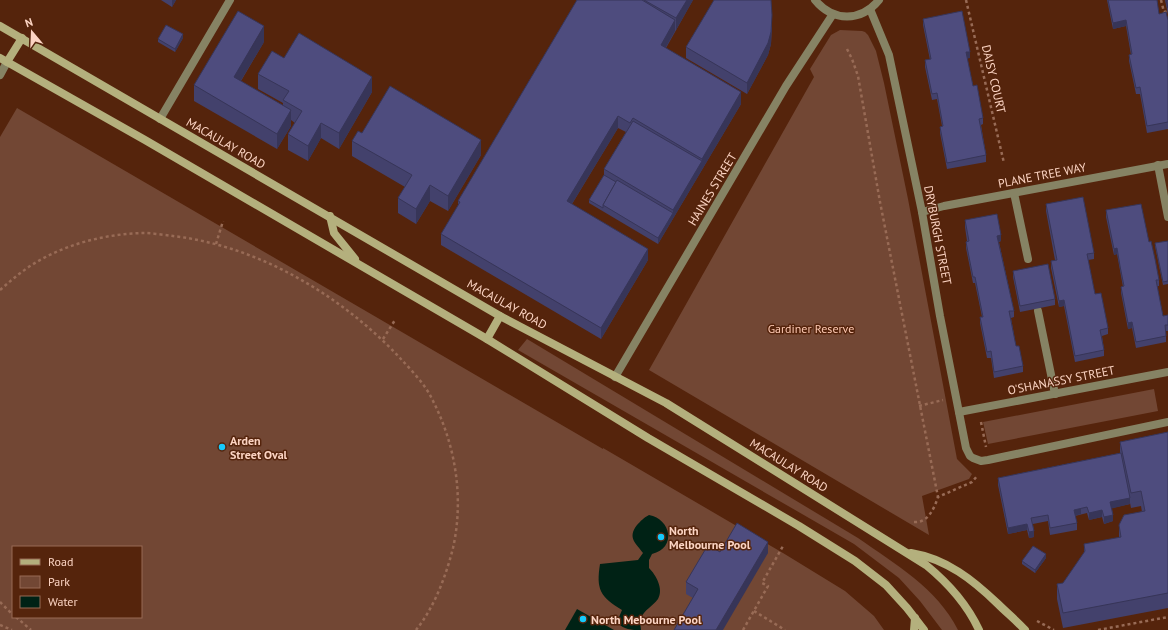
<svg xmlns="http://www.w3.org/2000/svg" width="1168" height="630" font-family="'PT Sans',sans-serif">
  <rect width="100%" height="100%" fill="#55240c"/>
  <g fill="#724734" fill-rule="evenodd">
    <polygon points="840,30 862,31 865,32 868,35 876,51 884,83 908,199 957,459 972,474 969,479 922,496 929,535 649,370 814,77 810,69 831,35"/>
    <path d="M17,108l586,341v-1l180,105 62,38 29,25 10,14h-884v-493zM13,547h128v70h-128z"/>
    <path d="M527,339l331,199c37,26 79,50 100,92h-16l-22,-29 -21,-23 -45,-34 -336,-194z"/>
    <polygon points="1154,389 1158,411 988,444 983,422"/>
  </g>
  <g fill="#002215">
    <path d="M649,515c22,4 28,33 3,39l-3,6v8c7,7 15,21 9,31 -5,7 -14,11 -17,19 -2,4 0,8 0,12 -10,0 -17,0 -24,-8l5,-12c-22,-13 -26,-21 -22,-46l38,-4 5,-7c-7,-10 -16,-15 -6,-28 4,-4 6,-7 12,-10z"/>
    <polygon points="577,609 614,630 565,630"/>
  </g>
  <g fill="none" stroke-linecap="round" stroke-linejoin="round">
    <g stroke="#986b56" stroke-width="2.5" stroke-dasharray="3 3" stroke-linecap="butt">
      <polyline points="966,0 1004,163"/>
      <polyline points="1161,0 1164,12 1168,11"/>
      <polyline points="847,49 852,59 858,76 880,202 938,497"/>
      <polyline points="216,244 223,221"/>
      <path d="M0,290c8,-7 15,-13 23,-19 34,-25 79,-37 120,-38 10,0 21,2 30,3 86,10 169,60 227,122 11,12 25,26 32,41 24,46 32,100 21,149 -7,28 -19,60 -37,82"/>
      <polyline points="383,339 395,320"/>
      <polyline points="919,406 943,400"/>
      <polyline points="981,422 986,447"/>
      <path d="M914,522c14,1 20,-13 24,-25l34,-15 6,-7"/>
      <polyline points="0,602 13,615"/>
      <polyline points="754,611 785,630"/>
      <polyline points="16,617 31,630"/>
      <polyline points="1037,621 1054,630"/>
      <polyline points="0,625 12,630"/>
      <polyline points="743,630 768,586 762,583 783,546"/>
      <polyline points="1098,630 1168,617"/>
    </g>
    <g stroke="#868364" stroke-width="8">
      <polyline points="160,119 230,0"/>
      <polyline points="1038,311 1055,394"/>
    </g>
    <g stroke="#868364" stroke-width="8">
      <path d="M815,0c18,22 46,22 64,0"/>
      <polyline points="870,9 889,55 922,212 940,316 966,448 970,456 973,458 981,461 988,460 1168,422"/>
      <polyline points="0,75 7,62"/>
      <polyline points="1158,165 1168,217"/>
      <polyline points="1014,193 1028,259"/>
      <polyline points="922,212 944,206 1168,164"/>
      <polyline points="615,377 786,86 833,14"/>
      <polyline points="959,412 1168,372"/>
    </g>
    <g stroke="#b4b07d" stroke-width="8">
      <path d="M0,26l500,290 166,87 260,162c22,18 41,39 53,65"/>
      <polyline points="0,58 145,140 487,339 648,438 799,526 855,561 886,585 907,608 924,630"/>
      <polyline points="7,62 22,38"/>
      <polyline points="330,216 334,233 355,259"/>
      <polyline points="487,339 500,316"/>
      <path d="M911,553c36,6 62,27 87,51 9,9 19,17 27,26"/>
      <polyline points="914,630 915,618"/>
    </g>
  </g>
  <g fill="#43416c">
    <polygon points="161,0 176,0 172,7"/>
    <polygon points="577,0 693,0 666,48 741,104 658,244 589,203 589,200 604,175 604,169 626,132 618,128 572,204 648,260 601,339 441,245 441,234 458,206 458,201"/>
    <polygon points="1107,0 1157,0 1159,14 1168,20 1168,129 1147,133 1140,94 1136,94 1129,61 1129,55 1131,55 1126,26 1113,29"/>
    <polygon points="1165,0 1168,0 1168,15"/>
    <polygon points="923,19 970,58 967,58 973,86 983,118 983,124 981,125 986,155 986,162 947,169 940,133 940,127 942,126 937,99 932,100 925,67 925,60 930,60 923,25"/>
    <polygon points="772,27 771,44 768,55 747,94 686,58 686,47"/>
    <polygon points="183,38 175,52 158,42 158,39"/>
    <polygon points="264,42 241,81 283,106 283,103 258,89 258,74 284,58 372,92 339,149 321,138 308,161 288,150 288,134 295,123 291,120 291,126 277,149 194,101 194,85"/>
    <polygon points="362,133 481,155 448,211 430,201 416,224 398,213 398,198 405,187 352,156 352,141"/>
    <polygon points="1046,204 1094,253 1094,259 1088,260 1095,294 1108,328 1108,334 1102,336 1104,350 1104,356 1075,362 1064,306 1059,307 1051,268 1051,261 1055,260 1046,211"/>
    <polygon points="1106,210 1149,242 1159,280 1159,286 1157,286 1163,316 1168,315 1168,331 1166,331 1166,342 1136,348 1132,328 1128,329 1121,293 1121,287 1123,287 1117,254 1114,255 1106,217"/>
    <polygon points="965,220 1001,241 999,242 1014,311 1014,317 1011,318 1016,346 1023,366 1023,372 994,378 991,358 987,358 980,323 980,317 982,317 975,283 973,283 966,248 966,242 967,241 965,227"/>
    <polygon points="1168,241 1168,284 1163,285 1155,246 1155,243"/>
    <polygon points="1013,271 1055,299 1055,305 1020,312 1013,277"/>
    <polygon points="1168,432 1168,608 1063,628 1057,599 1057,584 1063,583 1084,554 1084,544 1119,538 1119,525 1142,512 1141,506 1131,508 1130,503 1130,504 1112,508 1113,521 1104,524 1102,517 1089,520 1087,513 1075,516 1077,523 1077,530 1050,535 1048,521 1033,524 1034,537 1029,538 1027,530 1008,534 998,485 998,478 1120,453 1120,442"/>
    <polygon points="720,552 768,553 693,598 686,594 686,582"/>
    <polygon points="1046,558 1035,573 1022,564 1022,561"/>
  </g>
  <g fill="#373558">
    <polygon points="172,0 176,0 172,7"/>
    <polygon points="687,0 693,0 676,30 676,18"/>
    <polygon points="772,15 771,44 768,55 747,94 747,83"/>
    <polygon points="675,20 675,31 661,56 661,45"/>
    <polygon points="1126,20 1126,26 1113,29 1113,23"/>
    <polygon points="264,26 264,42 234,92 234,77"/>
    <polygon points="183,34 183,38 175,52 175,49"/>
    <polygon points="966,52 970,52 970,58 966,59"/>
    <polygon points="372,77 372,92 339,149 339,133"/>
    <polygon points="741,92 741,104 658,244 658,238 673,213 673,210 702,161 702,159"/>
    <polygon points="291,110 291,126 277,149 277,134"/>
    <polygon points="618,116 618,128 567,212 567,201"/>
    <polygon points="321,123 321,138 308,161 308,146"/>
    <polygon points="481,140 481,155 448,211 448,196"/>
    <polygon points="430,185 430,201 416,224 416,209"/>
    <polygon points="1001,235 1001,241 997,242 997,236"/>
    <polygon points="1117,248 1117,254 1114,255 1114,249"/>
    <polygon points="648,249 648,260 601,339 601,328"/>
    <polygon points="1064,300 1064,306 1059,307 1059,301"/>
    <polygon points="1132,322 1132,328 1128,329 1128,323"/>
    <polygon points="1130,498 1130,504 1110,509 1110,502"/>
    <polygon points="1081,508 1081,514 1074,516 1074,510"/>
    <polygon points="1102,510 1102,517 1089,520 1089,513"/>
    <polygon points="1113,515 1113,521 1104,524 1104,517"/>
    <polygon points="1027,524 1027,530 1008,534 1008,528"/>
    <polygon points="1034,531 1034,537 1029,538 1029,532"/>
    <polygon points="768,542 768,553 723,630 716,630"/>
    <polygon points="1046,554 1046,558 1035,573 1035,570"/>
  </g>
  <g fill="#4e4c7e" stroke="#373558">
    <polygon points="577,0 642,0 675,20 661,45 741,92 702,159 633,118 630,123 618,116 567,201 648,249 601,328 441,234 460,202 458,201"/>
    <polygon points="644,0 687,0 676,18"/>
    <polygon points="714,0 771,0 772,15 771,32 768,43 747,83 686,47"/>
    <polygon points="1108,0 1157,0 1159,14 1166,12 1168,20 1168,122 1147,126 1140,87 1136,88 1129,55 1132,54 1126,20 1113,23"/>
    <polygon points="1166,0 1168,0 1168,8"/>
    <polygon points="238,11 264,26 234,77 291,110 277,134 194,85"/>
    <polygon points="962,11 970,52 966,52 973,86 977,85 983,118 979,119 986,155 947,163 940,127 943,126 937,93 932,94 925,60 931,59 923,19"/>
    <polygon points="166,25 183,34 175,49 158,39"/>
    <polygon points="299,33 372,77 339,133 321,123 308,146 288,134 302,111 283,100 289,91 258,74 272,51 284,58"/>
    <polygon points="390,86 481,140 448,196 430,185 416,209 398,198 412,175 352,141 358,131 362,133"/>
    <polygon points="633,121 702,161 673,210 604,169"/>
    <polygon points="604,175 616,182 603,205 603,208 589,200"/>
    <polygon points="617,180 673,213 658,238 603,205"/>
    <polygon points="1083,197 1094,253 1087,254 1095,294 1101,293 1108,328 1100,330 1104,350 1075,356 1064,300 1059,301 1051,261 1057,260 1046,204"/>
    <polygon points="1141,204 1149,242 1151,241 1155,259 1159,280 1156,280 1163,316 1168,315 1168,325 1165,325 1166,336 1136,342 1132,322 1128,323 1121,287 1124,286 1120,266 1117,248 1114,249 1106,210"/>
    <polygon points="997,214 1001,235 997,236 1014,311 1009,311 1016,346 1019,346 1023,366 994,372 991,351 987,352 980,317 983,317 975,277 973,277 966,242 969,241 965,220"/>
    <polygon points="1168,241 1168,281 1163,282 1155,243"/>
    <polygon points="1048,264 1055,299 1020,306 1013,271"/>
    <polygon points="1168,432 1168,593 1063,613 1057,584 1063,583 1085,551 1084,544 1121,537 1119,525 1124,515 1145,511 1141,491 1131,493 1120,442"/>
    <polygon points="1121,453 1130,498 1110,502 1113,515 1104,517 1102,510 1089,513 1087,507 1074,510 1077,523 1050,528 1048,515 1031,518 1034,531 1029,532 1027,524 1008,528 998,478"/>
    <polygon points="737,523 768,542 716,630 674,630 698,589 686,582 708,545 720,552"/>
    <polygon points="1033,546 1046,554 1035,570 1022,561"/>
  </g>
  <g fill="#16cafb" stroke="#55240c" stroke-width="1.5">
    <circle cx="222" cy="447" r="4"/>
    <circle cx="661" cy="537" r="4"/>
    <circle cx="583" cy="619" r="4"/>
  </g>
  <g text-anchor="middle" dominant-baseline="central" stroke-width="3" stroke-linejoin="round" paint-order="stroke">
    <g font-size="12" fill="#fcd4c3" stroke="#55240c">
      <text transform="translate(994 79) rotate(77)">DAISY COURT</text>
      <text transform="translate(226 143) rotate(30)">MACAULAY ROAD</text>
      <text transform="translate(1042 175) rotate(-11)">PLANE TREE WAY</text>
      <text transform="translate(712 189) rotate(-59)">HAINES STREET</text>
      <text transform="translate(938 235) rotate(79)">DRYBURGH STREET</text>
      <text transform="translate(507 304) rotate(29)">MACAULAY ROAD</text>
      <text transform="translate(1061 380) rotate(-11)">O'SHANASSY STREET</text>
      <text transform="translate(789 465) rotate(32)">MACAULAY ROAD</text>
    </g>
    <g font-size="12" fill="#fecab4" stroke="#55240c">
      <text x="811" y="328">Gardiner Reserve</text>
    </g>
    <g font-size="12" font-weight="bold" fill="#fcd4c3" stroke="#55240c" text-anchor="start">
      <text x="230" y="440">Arden<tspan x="230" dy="14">Street Oval</tspan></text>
      <text x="669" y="530">North<tspan x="669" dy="14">Melbourne Pool</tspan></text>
      <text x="591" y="619">North Mebourne Pool</text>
    </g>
  </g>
  <rect x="12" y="546" width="130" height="72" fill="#55240c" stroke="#986a55"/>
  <rect x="20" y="559" width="20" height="6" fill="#b4b07d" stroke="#986a55"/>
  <text x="48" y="566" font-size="12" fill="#fcd4c3">Road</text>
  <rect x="20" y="576" width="20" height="12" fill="#724734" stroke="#986a55"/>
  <text x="48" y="586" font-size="12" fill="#fcd4c3">Park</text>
  <rect x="20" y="596" width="20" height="12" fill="#002215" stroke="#986a55"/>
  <text x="48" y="606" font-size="12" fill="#fcd4c3">Water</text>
  <g transform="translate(32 32) rotate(341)" stroke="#55240c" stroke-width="3" paint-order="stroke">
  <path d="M0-3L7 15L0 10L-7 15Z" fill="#fcd4c3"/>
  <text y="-6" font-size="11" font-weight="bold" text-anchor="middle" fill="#fcd4c3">N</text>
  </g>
</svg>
